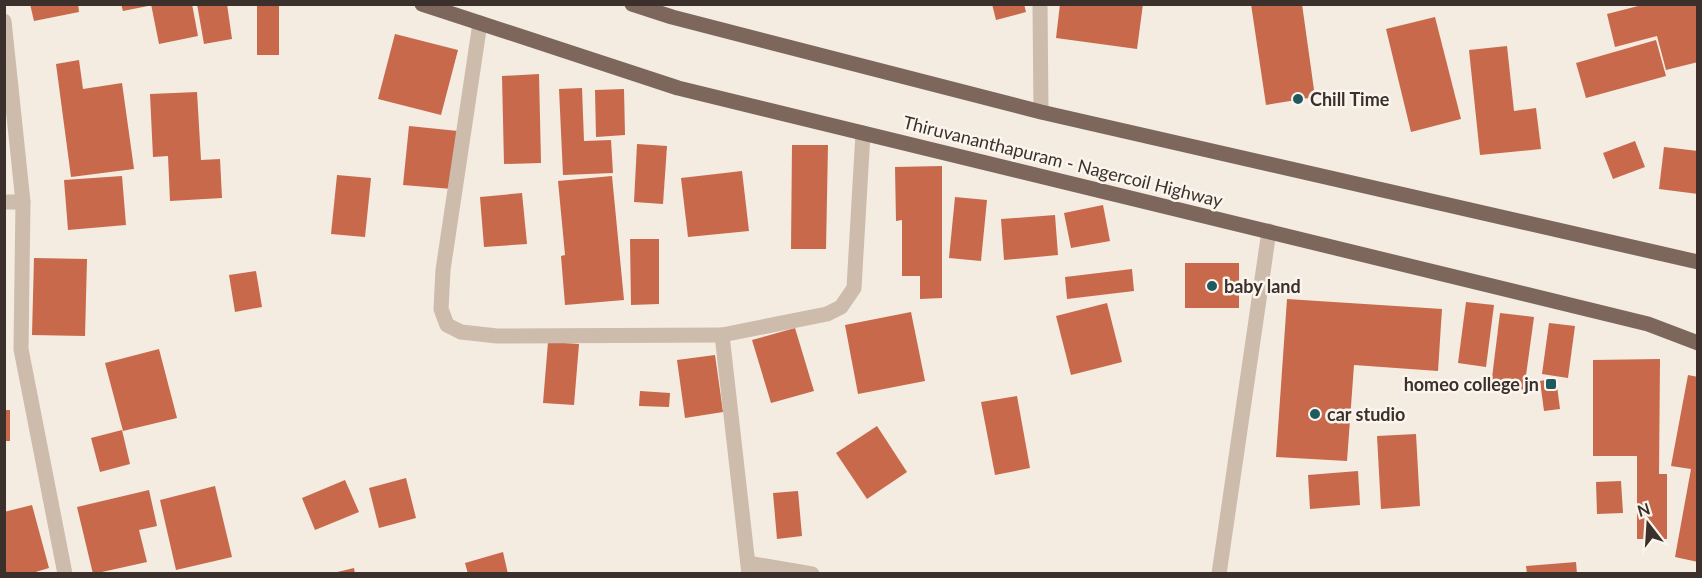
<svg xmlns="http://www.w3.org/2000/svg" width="1702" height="578" font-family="Lato,sans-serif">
  <rect width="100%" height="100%" fill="#f4ebe1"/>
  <g fill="#c8694b">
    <polygon points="30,4 78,4 79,12 34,21"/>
    <polygon points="121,4 148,4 148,6 123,11"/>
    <polygon points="151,4 192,4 198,36 159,44"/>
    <polygon points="197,4 227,4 232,39 204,44"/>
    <rect x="257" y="4" width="22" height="51"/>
    <polygon points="992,4 1024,4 1026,12 996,20"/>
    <polygon points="1060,4 1143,4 1137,49 1056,38"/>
    <polygon points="1251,4 1302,4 1315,97 1266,105"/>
    <polygon points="1646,4 1698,4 1698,62 1666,70 1657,36 1615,47 1607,14"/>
    <polygon points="1435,17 1461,119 1411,132 1386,29"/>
    <polygon points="395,34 458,50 441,115 378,99"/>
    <polygon points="1656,40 1666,76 1586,98 1576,63"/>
    <polygon points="1507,46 1514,111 1536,108 1541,149 1480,155 1469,50"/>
    <polygon points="79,60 83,89 122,83 134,169 71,177 56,64"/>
    <polygon points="539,74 541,163 504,164 502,76"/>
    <polygon points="582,88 584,141 611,140 613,173 563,175 559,89"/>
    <polygon points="624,89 625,135 596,137 595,90"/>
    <polygon points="197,92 201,160 220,159 222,198 170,201 168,156 153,157 150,94"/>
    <polygon points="409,126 458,131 452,189 403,185"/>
    <polygon points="1635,141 1645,167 1613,179 1603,153"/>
    <polygon points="637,144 667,146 663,204 634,202"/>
    <polygon points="792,145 828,145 826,249 791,249"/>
    <polygon points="1664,147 1698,151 1698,194 1659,189"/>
    <polygon points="942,166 942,298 920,299 920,276 902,276 902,220 896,221 895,167"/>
    <polygon points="742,171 749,231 688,237 681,178"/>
    <polygon points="337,175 371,178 365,237 331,234"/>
    <polygon points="122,176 126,225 68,230 64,180"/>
    <polygon points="612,176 624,300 565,305 561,256 565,255 558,181"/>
    <polygon points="522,193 527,244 484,247 480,197"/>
    <polygon points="955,197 987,200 981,261 949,258"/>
    <polygon points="1103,205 1110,241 1071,248 1064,213"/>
    <polygon points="1055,215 1058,255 1004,260 1001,219"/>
    <polygon points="630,239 659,239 659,304 631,305"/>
    <polygon points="34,258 87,259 85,336 32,335"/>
    <rect x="1185" y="263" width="54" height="45"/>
    <polygon points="1132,269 1134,291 1067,299 1065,277"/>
    <polygon points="256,271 262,307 235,312 229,275"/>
    <polygon points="1287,299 1442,309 1438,371 1354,365 1347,461 1276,457"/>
    <polygon points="1466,302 1494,305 1486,367 1458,363"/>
    <polygon points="1107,303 1122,362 1071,375 1056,316"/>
    <polygon points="911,312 925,381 858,394 845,325"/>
    <polygon points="1500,313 1534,317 1524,390 1491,386"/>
    <polygon points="1549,323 1575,326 1568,378 1542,374"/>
    <polygon points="795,328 814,391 771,403 752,340"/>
    <polygon points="548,342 579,344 574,405 543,403"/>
    <polygon points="159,349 177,418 123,431 105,363"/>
    <polygon points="715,355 723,412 685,418 677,360"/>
    <polygon points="1660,359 1659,474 1667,474 1667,539 1637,539 1637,456 1593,456 1593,360"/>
    <polygon points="1688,375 1698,377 1698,562 1675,557 1691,469 1671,466"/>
    <polygon points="1556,378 1560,409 1544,411 1540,381"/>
    <polygon points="640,391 670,393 669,407 639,406"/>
    <polygon points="1017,396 1030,468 995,475 981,402"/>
    <rect x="4" y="410" width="6" height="31"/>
    <polygon points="877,426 907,472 867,499 836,453"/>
    <polygon points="122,430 130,464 100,472 91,438"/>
    <polygon points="1416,434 1420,506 1381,509 1377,436"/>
    <polygon points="1358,471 1360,505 1310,509 1308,475"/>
    <polygon points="406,478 416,518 379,528 369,488"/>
    <polygon points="345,480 359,512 315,530 302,498"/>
    <polygon points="1621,481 1623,513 1597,514 1596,482"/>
    <polygon points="215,486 232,557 176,570 160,500"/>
    <polygon points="149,490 157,526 139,530 147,562 93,574 77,507"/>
    <polygon points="798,491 802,536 777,539 773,493"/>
    <polygon points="32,505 49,568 29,574 4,574 4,512"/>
    <polygon points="503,552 508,574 468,574 465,563"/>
    <polygon points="1576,562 1577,574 1527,574 1526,566"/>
    <polygon points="354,568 355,574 334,574 333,573"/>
  </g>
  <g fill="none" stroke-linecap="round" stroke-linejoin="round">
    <polyline stroke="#cdbbac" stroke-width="15" points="1219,574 1269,231"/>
    <g stroke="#cdbbac" stroke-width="15">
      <polyline points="1040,4 1041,112"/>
      <polyline points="4,21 23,202 21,349 65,574"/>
      <polyline points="480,23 443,270 441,309 447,325 461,332 497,336 722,335"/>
      <polyline points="4,202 23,202"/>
      <polyline points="748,563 812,574"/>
      <polyline points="749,574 722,335 827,314 841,307 854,288 863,133"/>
    </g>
    <g stroke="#7d675c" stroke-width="15">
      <polyline points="422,4 678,88 1648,324 1698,343"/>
      <polyline points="632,4 672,17 1041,112 1698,262"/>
    </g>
  </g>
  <g fill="#1f5a5e" stroke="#fbf5ee" stroke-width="2">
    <circle cx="1298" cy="99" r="6"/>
    <circle cx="1212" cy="286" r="6"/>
    <rect x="1545" y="378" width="12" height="12" rx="3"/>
    <circle cx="1315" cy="414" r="6"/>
  </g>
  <g text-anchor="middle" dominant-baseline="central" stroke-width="5" stroke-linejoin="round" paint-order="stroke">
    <g font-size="18" font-weight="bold" fill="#3b302b" stroke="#fbf5ee" text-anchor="start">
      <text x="1310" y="99">Chill Time</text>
      <text x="1224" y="286">baby land</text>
      <text x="1539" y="384" text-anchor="end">homeo college jn</text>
      <text x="1327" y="414">car studio</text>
    </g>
    <g font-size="18" fill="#3b302b" stroke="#fbf5ee">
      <text transform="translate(1063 161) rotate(14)">Thiruvananthapuram - Nagercoil Highway</text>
    </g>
  </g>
  <rect width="1702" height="578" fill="none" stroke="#3b302b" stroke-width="12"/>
  <g transform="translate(1648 524) rotate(343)" stroke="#fbf5ee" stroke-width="4.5" paint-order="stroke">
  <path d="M0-4.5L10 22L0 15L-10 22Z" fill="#3b302b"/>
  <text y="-9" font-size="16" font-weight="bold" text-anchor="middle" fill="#3b302b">N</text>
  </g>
</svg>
